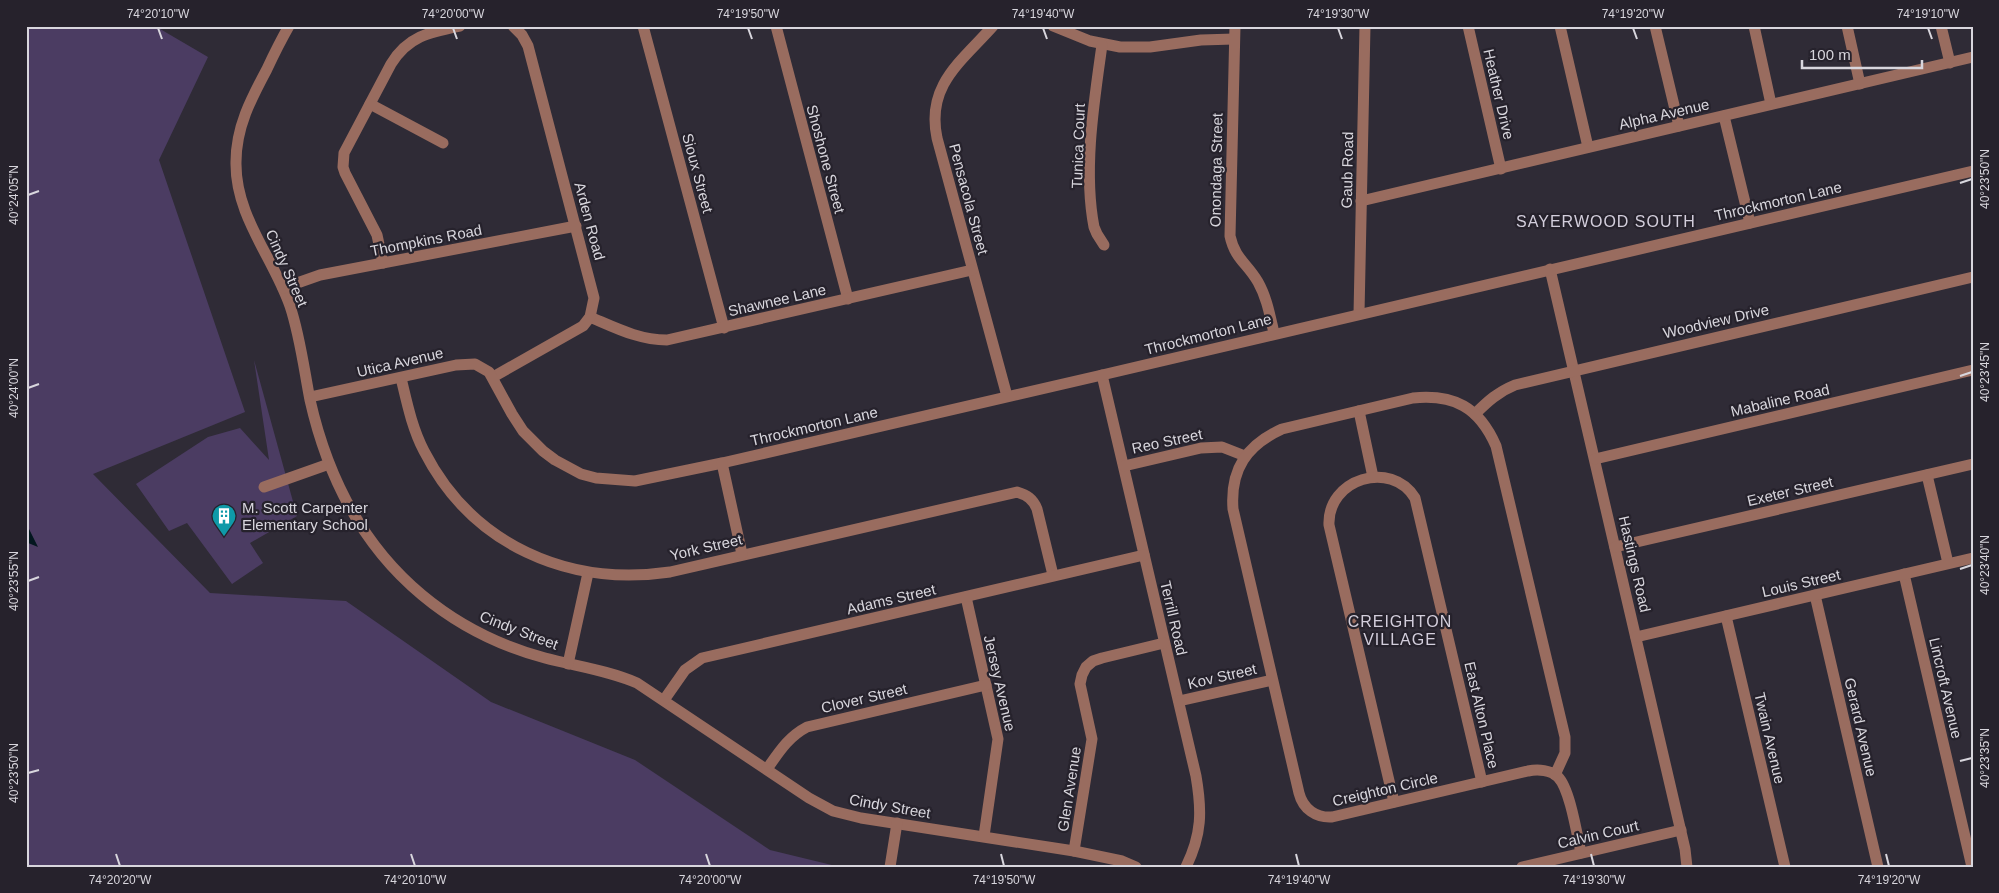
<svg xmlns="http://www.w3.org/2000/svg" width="1999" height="893" font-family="Helvetica,sans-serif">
  <rect width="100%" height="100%" fill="#2f2b36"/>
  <g fill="#4b3c62">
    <polygon points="26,26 155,26 208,57 159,160 245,412 93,474 210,593 346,601 491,702 635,760 770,850 840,867 26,867 26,542 37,546 26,524"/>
    <polygon points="254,360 297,516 250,543 263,563 232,584 187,523 169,531 136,484 208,437 240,428 269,460"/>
  </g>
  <polygon fill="#03171f" points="26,524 27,525 38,547 26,542"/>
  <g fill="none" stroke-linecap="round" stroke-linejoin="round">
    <g stroke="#996c5f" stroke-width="11">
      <path d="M289,26c-8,14 -15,28 -22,43 -16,30 -31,58 -31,93 -1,54 37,95 54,144 10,30 14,63 20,94 17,75 52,145 112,195 36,30 78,51 123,63 30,8 62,12 92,25l172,115 24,13 28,7 213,33 48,10 14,6"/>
      <polyline points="643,26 724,328"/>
      <polyline points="776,26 848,299"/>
      <path d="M993,26c-32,36 -67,59 -56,112l70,258"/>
      <polyline points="1053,26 1090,41 1120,47 1150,47 1201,40 1234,39"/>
      <path d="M1235,26l-5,210c5,23 17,27 28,46 9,16 12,34 16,51"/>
      <polyline points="1468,26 1501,169"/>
      <polyline points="1560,26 1588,147"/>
      <polyline points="1655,26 1679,126"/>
      <polyline points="1754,26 1771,104"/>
      <polyline points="1847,26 1860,84"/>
      <polyline points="1941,26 1950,63"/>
      <path d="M1102,45c-8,57 -19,125 -8,182l3,7 7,11"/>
      <polyline points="370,104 443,143"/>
      <polyline points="1724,116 1750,223"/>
      <polyline points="1361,201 1973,57"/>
      <path d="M383,263l-6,-28 -32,-62 -2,-6 1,-14 47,-89c17,-28 39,-32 69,-38"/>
      <polyline points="1550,269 1685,849 1687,867"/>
      <polyline points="283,288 320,275 576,226"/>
      <polyline points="1359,314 1365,26"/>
      <path d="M590,317c26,11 49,23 77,23l305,-70"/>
      <path d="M1102,375l94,401c6,35 6,58 -10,91"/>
      <polyline points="493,377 583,326 590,317 594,298 528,46 522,35 513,26"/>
      <path d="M401,378c6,25 11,50 23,73 48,94 144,136 246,121l347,-80c10,3 16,7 20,17l16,66"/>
      <polyline points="310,397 456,365 475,364 489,372 512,414 523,431 543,451 555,460 581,474 596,478 635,481 722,463 1102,375 1973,171"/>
      <polyline points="1359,411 1373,477"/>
      <path d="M1475,414c13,-13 23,-22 40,-29l458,-108"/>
      <polyline points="1595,459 1973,370"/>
      <polyline points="722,463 742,554"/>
      <polyline points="1124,466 1201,448 1222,447 1245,456"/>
      <polyline points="1927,475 1948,563"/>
      <polyline points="264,487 329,464"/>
      <polyline points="1615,547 1973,464"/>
      <polyline points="1904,574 1972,867"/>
      <polyline points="1815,595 1878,867"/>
      <polyline points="966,597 998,739 984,836"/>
      <polyline points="1726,616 1785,867"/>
      <polyline points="1636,637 1973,558"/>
      <polyline points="568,664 588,573"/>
      <polyline points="664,700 685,670 702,658 1144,555"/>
      <polyline points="1179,701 1272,680"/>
      <path d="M767,769c12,-17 21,-32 40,-42l179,-42"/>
      <path d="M1555,775l10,-22v-16l-69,-291c-17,-39 -42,-52 -83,-48l-131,31c-35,16 -52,40 -49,80l66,284c4,16 17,25 33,24l196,-46c10,-2 23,-1 30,6 12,12 19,58 23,76"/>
      <path d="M1394,802l-65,-277c-2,-46 62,-66 86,-27l67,284"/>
      <polyline points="1074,851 1092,739 1080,684 1082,675 1086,667 1093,661 1102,658 1164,643"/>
      <polyline points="890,867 897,823"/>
      <polyline points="1522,867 1681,830"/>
    </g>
  </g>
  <path fill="none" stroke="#d8d6dd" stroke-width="2" d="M158,28l4,11M453,28l4,11M748,28l4,11M1043,28l4,11M1338,28l4,11M1633,28l4,11M1928,28l4,11M1960,183l12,-4M28,195l11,-4M1960,376l12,-4M28,388l11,-4M1960,569l12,-4M28,581l11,-4M1960,761l12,-3M28,773l11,-3M116,854l4,12M411,854l4,12M706,854l4,12M1001,854l3,12M1296,854l3,12M1591,854l3,12M1886,854l3,12"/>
  <defs>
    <symbol id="building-pin" viewBox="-11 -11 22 30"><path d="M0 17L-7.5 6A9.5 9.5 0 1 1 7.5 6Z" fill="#0f9aa8" stroke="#26222c"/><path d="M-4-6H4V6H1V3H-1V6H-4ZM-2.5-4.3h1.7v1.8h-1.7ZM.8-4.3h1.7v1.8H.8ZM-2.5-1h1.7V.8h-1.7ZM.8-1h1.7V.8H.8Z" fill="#fff"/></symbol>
  </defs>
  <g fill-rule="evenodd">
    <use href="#building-pin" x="210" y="502" width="28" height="38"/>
  </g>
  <g text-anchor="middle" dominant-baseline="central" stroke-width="4.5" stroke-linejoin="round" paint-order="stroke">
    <g font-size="15" fill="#d8d6dd" stroke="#26222c">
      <text transform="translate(1499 94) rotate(77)">Heather Drive</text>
      <text transform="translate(1664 114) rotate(-13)">Alpha Avenue</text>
      <text transform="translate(1078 146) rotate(-88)">Tunica Court</text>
      <text transform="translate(826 159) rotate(75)">Shoshone Street</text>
      <text transform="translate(1216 170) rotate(-89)">Onondaga Street</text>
      <text transform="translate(1347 170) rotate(-89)">Gaub Road</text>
      <text transform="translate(698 173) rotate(75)">Sioux Street</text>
      <text transform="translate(969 199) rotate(75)">Pensacola Street</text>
      <text transform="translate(1778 201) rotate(-13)">Throckmorton Lane</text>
      <text transform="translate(590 221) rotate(75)">Arden Road</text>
      <text transform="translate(426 240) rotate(-11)">Thompkins Road</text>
      <text transform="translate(287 268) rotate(66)">Cindy Street</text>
      <text transform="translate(777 300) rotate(-13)">Shawnee Lane</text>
      <text transform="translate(1716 321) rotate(-13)">Woodview Drive</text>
      <text transform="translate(1208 334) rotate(-14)">Throckmorton Lane</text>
      <text transform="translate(400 362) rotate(-13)">Utica Avenue</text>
      <text transform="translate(1780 400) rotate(-13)">Mabaline Road</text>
      <text transform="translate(814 426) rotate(-13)">Throckmorton Lane</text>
      <text transform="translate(1167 441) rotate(-12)">Reo Street</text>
      <text transform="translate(1790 491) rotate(-13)">Exeter Street</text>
      <text transform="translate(706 547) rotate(-13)">York Street</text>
      <text transform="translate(1635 564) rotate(77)">Hastings Road</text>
      <text transform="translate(1801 583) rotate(-13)">Louis Street</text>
      <text transform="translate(891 599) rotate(-13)">Adams Street</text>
      <text transform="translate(1174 618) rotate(77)">Terrill Road</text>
      <text transform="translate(519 630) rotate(21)">Cindy Street</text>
      <text transform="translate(1222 676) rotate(-13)">Kov Street</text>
      <text transform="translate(1000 683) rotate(77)">Jersey Avenue</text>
      <text transform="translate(1946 688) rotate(77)">Lincroft Avenue</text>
      <text transform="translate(864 698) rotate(-13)">Clover Street</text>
      <text transform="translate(1482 715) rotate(77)">East Alton Place</text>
      <text transform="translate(1861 727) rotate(77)">Gerard Avenue</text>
      <text transform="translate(1770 738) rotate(77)">Twain Avenue</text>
      <text transform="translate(1069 789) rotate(-81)">Glen Avenue</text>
      <text transform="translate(1385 789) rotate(-13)">Creighton Circle</text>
      <text transform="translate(890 806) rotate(10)">Cindy Street</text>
      <text transform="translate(1598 834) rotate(-13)">Calvin Court</text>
    </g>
    <g font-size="15" fill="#d8d6dd" stroke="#26222c" text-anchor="start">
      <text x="242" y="507">M. Scott Carpenter<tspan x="242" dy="17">Elementary School</tspan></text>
    </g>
    <g font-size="16" letter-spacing="1" fill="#d3cedc" stroke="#26222c">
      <text x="1606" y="221">SAYERWOOD SOUTH</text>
      <text x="1400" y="621">CREIGHTON<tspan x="1400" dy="18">VILLAGE</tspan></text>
    </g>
  </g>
  <rect width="1999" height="893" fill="none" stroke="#26222c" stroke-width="55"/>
  <path d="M1802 60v8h120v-8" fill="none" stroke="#d8d6dd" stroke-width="2.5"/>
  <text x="1809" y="60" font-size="15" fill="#d8d6dd" stroke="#26222c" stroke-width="4" paint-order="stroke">100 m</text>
  <rect x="28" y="28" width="1944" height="838" fill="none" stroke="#d8d6dd" stroke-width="2"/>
  <g font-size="12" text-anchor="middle" fill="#d8d6dd">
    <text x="158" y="18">74°20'10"W</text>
    <text x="453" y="18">74°20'00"W</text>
    <text x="748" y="18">74°19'50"W</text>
    <text x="1043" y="18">74°19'40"W</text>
    <text x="1338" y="18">74°19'30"W</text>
    <text x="1633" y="18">74°19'20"W</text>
    <text x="1928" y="18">74°19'10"W</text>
    <text transform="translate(1985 179) rotate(-90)" y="4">40°23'50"N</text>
    <text transform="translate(14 195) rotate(-90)" y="4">40°24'05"N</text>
    <text transform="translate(1985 372) rotate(-90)" y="4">40°23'45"N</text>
    <text transform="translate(14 388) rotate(-90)" y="4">40°24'00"N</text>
    <text transform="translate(1985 565) rotate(-90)" y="4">40°23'40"N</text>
    <text transform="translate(14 581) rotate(-90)" y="4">40°23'55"N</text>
    <text transform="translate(1985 758) rotate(-90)" y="4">40°23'35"N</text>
    <text transform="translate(14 773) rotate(-90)" y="4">40°23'50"N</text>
    <text x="120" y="884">74°20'20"W</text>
    <text x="415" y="884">74°20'10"W</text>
    <text x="710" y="884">74°20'00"W</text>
    <text x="1004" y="884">74°19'50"W</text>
    <text x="1299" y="884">74°19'40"W</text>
    <text x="1594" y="884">74°19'30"W</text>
    <text x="1889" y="884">74°19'20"W</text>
  </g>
</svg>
